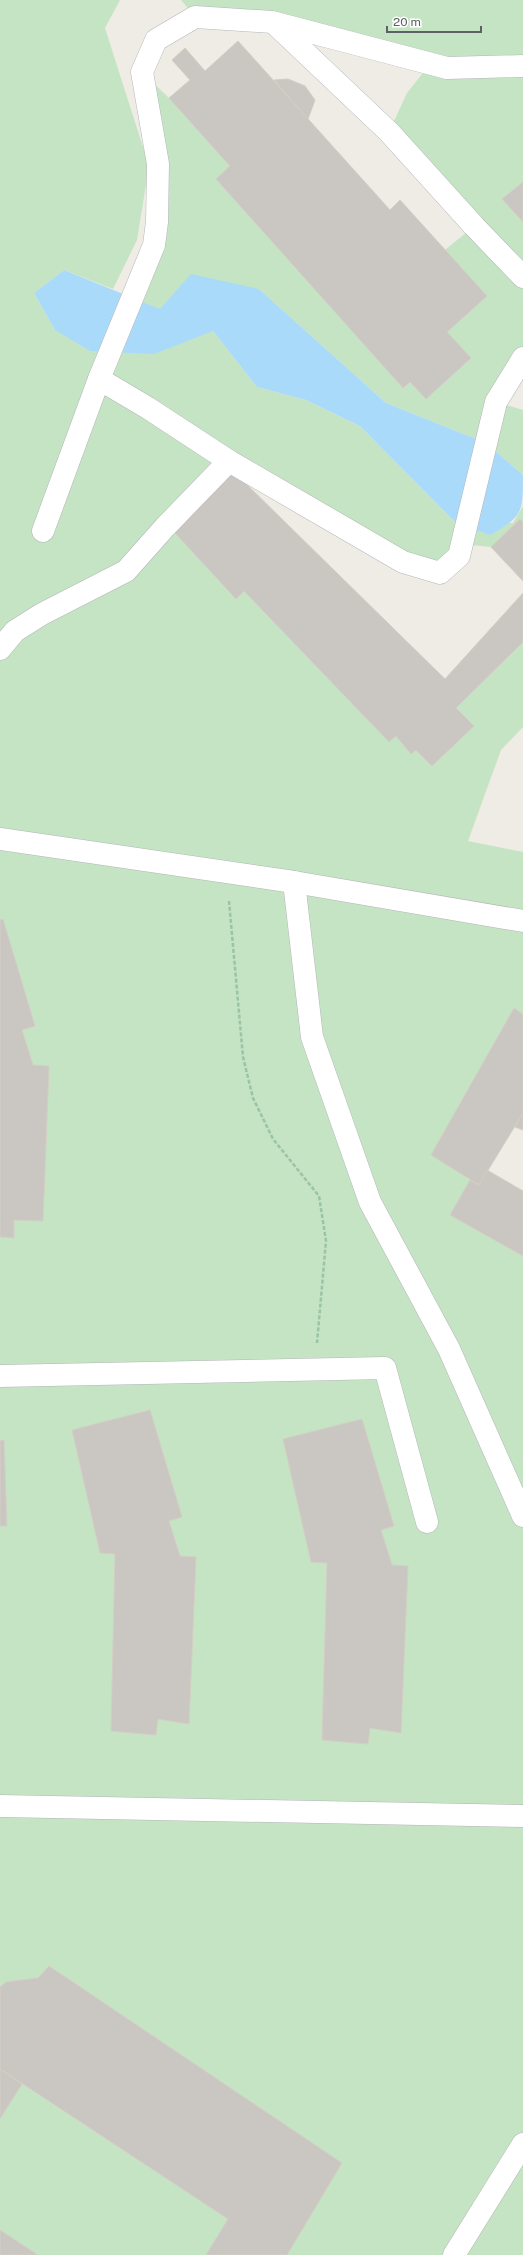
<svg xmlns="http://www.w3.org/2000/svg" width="523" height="2255" font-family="'Public Sans',sans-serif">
  <rect width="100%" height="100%" fill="#eeece5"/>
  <g fill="#c5e4c3" fill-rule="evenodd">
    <path d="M0,0h120l-15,28 44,138 -12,74 -24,49 -49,-19 -30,23 21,37 138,7 20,-6 44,56 49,13 54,26 96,97h57l10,-17v16l-3,-3 -29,28 -29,-3 -22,29 -211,-112 -64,66 10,6 61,66 8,-8 145,151 7,-6 15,18 5,-4 16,16 42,-40 -18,-18 67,-66v85l-22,23 -33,91 55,11v162l-9,-6 -82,147 38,25 -20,35 73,41v999h-236l55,-92 -293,-197 -11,12 -32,4 -6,5v-461h7l-3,-86 -4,1v-204l14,1v-18l29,1 6,-155 -16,-1 -11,-35 13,-4 -32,-107 -3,1zM150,1410l32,107 -13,4 11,35 16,1 -7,167 -31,-5 -2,16 -45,-4 4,-177 -15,-1 -28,-122zM362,1419l32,107 -13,4 11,35 16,1 -7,167 -31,-5 -2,16 -46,-4 5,-177z"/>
    <polygon points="181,0 523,0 523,182 502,199 523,222 523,358 496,402 523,410 523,475 486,443 386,403 259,289 160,310 132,297 154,245 142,72 169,98 230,166 216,179 403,388 410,382 426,399 470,359 447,332 487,296 445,250 473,227 389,132 407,93 430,64 195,17"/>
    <polygon points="22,2084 228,2219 206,2255 38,2255 0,2230 0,2119"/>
  </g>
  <path fill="#aadafa" d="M64,270l96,39 31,-35 68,15 127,114 100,40 37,32c0,38 0,41 -33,60l-34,-12 -96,-97 -54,-26 -49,-13 -44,-56 -59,23 -64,-3 -35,-21 -21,-37z"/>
  <g fill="#cac7c2" stroke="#d3cec4">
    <polygon points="238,41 390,210 400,200 487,296 447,332 471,358 426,399 410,382 403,388 216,179 230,166 169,98 190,80 172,60 185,48 205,71"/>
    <polygon points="288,79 305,86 315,100 308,119 274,80"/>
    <polygon points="523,182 523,222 502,199"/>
    <polygon points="233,471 445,679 523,593 523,642 456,708 474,726 432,766 416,750 411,754 396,736 389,742 244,591 236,599 175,533"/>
    <polygon points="520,519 523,522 523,581 491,547"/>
    <polygon points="3,919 35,1026 22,1030 33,1065 49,1066 43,1221 14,1220 14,1238 0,1237 0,920"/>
    <polygon points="514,1008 523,1014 523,1113 479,1185 431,1155"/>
    <polygon points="523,1113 523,1130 515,1127"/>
    <polygon points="487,1170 523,1191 523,1256 450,1215 470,1180 479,1185"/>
    <polygon points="150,1410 182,1517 169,1521 180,1556 196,1557 189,1724 158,1719 156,1735 111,1731 115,1554 100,1553 72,1430"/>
    <polygon points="362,1419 394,1526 381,1530 392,1565 408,1566 401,1733 370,1728 368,1744 322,1740 327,1563 311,1562 283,1439"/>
    <polygon points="4,1440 7,1526 0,1526 0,1441"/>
    <polygon points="49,1966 342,2163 287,2255 206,2255 228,2219 0,2069 0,1987 6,1982 38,1978"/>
    <polygon points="0,2069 22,2084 0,2119"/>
    <polygon points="0,2230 38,2255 0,2255"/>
  </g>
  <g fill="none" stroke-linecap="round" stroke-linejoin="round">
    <defs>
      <g id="minor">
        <polyline points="275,24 389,132 474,226 523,277"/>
        <polyline points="99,379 148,408 229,461"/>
        <polyline points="43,531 99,379 154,245 157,222 158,164 142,72 156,40 195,17 272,22 447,68 523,66"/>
        <polyline points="0,649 15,631 42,614 126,571 165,527 229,461 403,562 440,573 459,556 496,402 523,358"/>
        <polyline points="0,839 294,882 523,921"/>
        <polyline points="294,882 312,1037 370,1202 449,1349 523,1516"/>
        <polyline points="0,1376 385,1368 427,1522"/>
        <polyline points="0,1806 523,1816"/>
        <polyline points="454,2255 523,2144"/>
      </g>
    </defs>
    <use href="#minor" stroke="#b3b6b9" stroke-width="23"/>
    <polyline stroke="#9bc3a6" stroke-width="2.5" stroke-dasharray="4 2" stroke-linecap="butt" points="229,901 243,1057 253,1098 273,1139 319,1196 326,1241 317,1343"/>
    <use href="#minor" stroke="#fff" stroke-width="22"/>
  </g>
  <path d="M387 26v6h94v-6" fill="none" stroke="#5d6165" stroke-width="2"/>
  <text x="393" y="26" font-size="12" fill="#5d6165" stroke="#ffffff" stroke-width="3" paint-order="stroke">20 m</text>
</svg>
